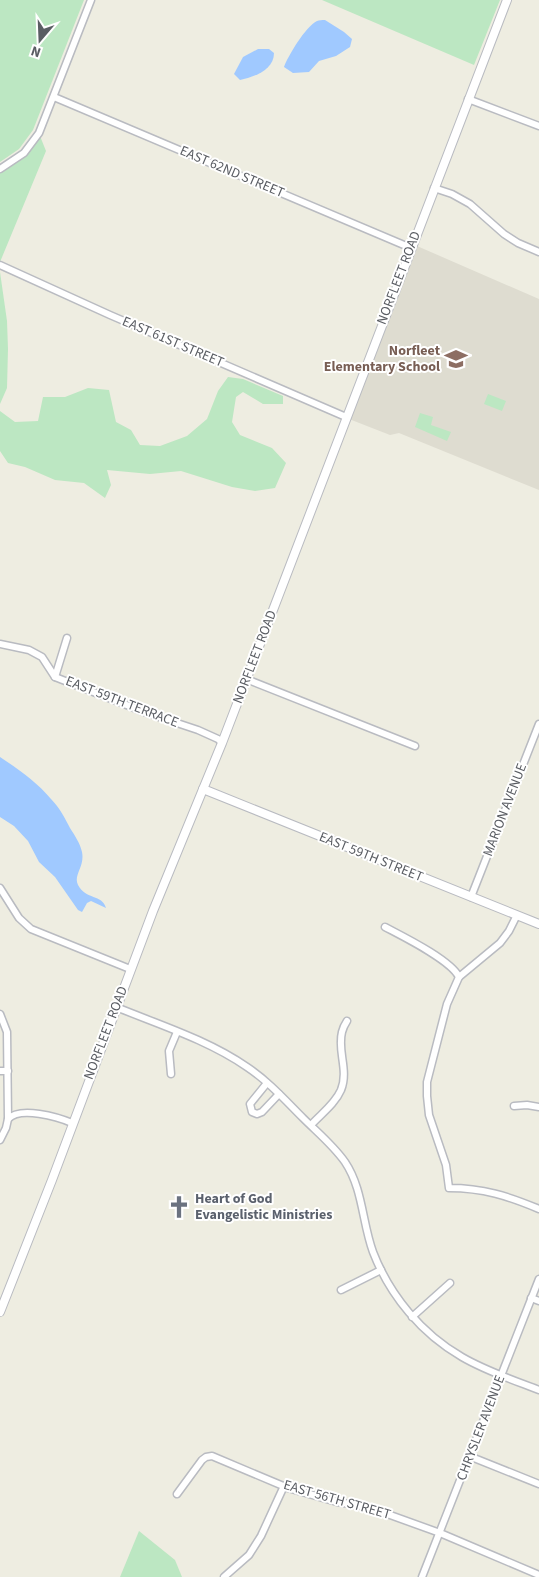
<svg xmlns="http://www.w3.org/2000/svg" width="539" height="1577" font-family="'Source Sans 3',sans-serif">
  <rect width="100%" height="100%" fill="#eeede1"/>
  <polygon fill="#dedcd0" points="417,246 539,299 539,490 399,433 390,435 349,419"/>
  <g fill="#bce7c2">
    <polygon points="0,0 84,0 33,130 19,149 0,162"/>
    <polygon points="322,0 500,0 474,65"/>
    <polygon points="40,136 46,151 0,262 0,172 27,154"/>
    <polygon points="0,272 7,321 8,349 7,388 0,404"/>
    <polygon points="228,377 243,379 283,396 283,404 263,404 243,392 236,397 232,422 240,435 272,448 286,463 275,488 255,491 232,487 181,471 150,474 107,470 111,485 105,498 84,483 55,480 25,467 8,463 0,451 0,411 15,422 38,421 43,397 65,397 88,388 109,390 116,422 131,430 140,445 160,446 187,436 207,419 218,391"/>
    <polygon points="488,394 506,401 502,411 484,404"/>
    <polygon points="420,413 433,417 431,425 451,432 447,441 415,427"/>
    <polygon points="139,1531 175,1560 182,1577 120,1577"/>
  </g>
  <g fill="#a0c9ff">
    <path d="M325,20l19,12 8,7 -2,8 -14,9 -17,5 -10,11 -16,1 -9,-6c4,-11 22,-41 33,-46 2,-1 5,-1 8,-1z"/>
    <path d="M258,49h11l5,4c0,17 -20,24 -34,27l-6,-6 9,-17z"/>
    <path d="M0,757c18,12 37,25 51,42 8,8 14,19 19,29 5,8 10,15 12,24 3,15 -9,23 -4,33 8,15 24,9 28,23l-15,-7 -4,2 -5,9 -4,-2 -23,-33 -16,-15 -11,-21 -14,-15 -14,-9z"/>
  </g>
  <g fill="none" stroke-linecap="round" stroke-linejoin="round">
    <defs>
      <g id="minor">
        <polyline points="54,97 411,248"/>
        <polyline points="468,99 539,126"/>
        <polyline points="0,169 24,153 39,133 91,0"/>
        <polyline points="434,188 452,194 470,204 504,234 518,243 539,252"/>
        <polyline points="0,265 110,315 346,417"/>
        <polyline points="0,644 29,650 42,657 55,677 147,713 198,730 218,739 222,743"/>
        <polyline points="55,677 67,638"/>
        <polyline points="246,679 415,746"/>
        <polyline points="0,888 19,918 31,929 130,969"/>
        <polyline points="471,897 539,724"/>
        <path d="M517,915l-8,16 -9,12 -41,34 -12,27 -20,78v14l2,19 17,50 3,23c34,0 59,8 90,21"/>
        <path d="M385,927c17,9 66,33 74,50"/>
        <path d="M116,1007c44,18 92,33 131,60 21,14 38,33 56,51 14,14 30,27 42,44 18,27 17,60 28,90 17,44 49,82 89,105 24,14 51,23 77,33"/>
        <polyline points="0,1014 7,1032 8,1119 6,1128 0,1140"/>
        <polyline points="0,1071 8,1071"/>
        <polyline points="171,1074 169,1051 177,1032"/>
        <polyline points="267,1083 250,1104 252,1112 257,1114 262,1112 279,1094"/>
        <polyline points="514,1106 527,1105 539,1107"/>
        <path d="M8,1119c12,-13 50,-2 64,4"/>
        <path d="M311,1125c10,-11 24,-21 30,-35 8,-20 -4,-39 1,-58 1,-4 3,-8 5,-11"/>
        <polyline points="341,1290 381,1270"/>
        <polyline points="531,1298 539,1301"/>
        <polyline points="412,1317 450,1283"/>
        <polyline points="469,1456 539,1484"/>
        <polyline points="177,1494 202,1460 206,1457 212,1456 288,1488 337,1502 368,1507 440,1533 539,1575"/>
        <polyline points="224,1577 249,1555 261,1536 284,1486"/>
        <polyline points="422,1577 539,1279"/>
      </g>
      <g id="tertiary">
        <polyline points="203,789 539,924"/>
        <polyline points="0,1312 52,1180 153,911 222,743 507,0"/>
      </g>
    </defs>
    <use href="#minor" stroke="#b9bbc1" stroke-width="9"/>
    <use href="#tertiary" stroke="#b9bbc1" stroke-width="10"/>
    <use href="#minor" stroke="#fff" stroke-width="6"/>
    <use href="#tertiary" stroke="#fff" stroke-width="8"/>
  </g>
  <defs>
    <symbol id="school-bare" viewBox="-9 -9 18 18"><path d="M0-5L7-2L0 1L-7-2ZM-4 1L0 2.5L4 1V4Q0 6-4 4Z" fill="#8d6e63" stroke="#fff" stroke-width="2.5" paint-order="stroke"/></symbol>
    <symbol id="church-bare" viewBox="-9 -9 18 18"><path d="M-1.2-6h2.4v3.5h3.3v2.4h-3.3V6h-2.4V-.1h-3.3v-2.4h3.3Z" fill="#6b7280" stroke="#fff" stroke-width="2.5" paint-order="stroke"/></symbol>
  </defs>
  <g fill-rule="evenodd">
    <use href="#school-bare" x="440" y="343" width="32" height="32"/>
    <use href="#church-bare" x="163" y="1191" width="32" height="32"/>
  </g>
  <g text-anchor="middle" dominant-baseline="central" stroke-width="4" stroke-linejoin="round" paint-order="stroke">
    <g font-size="14" fill="#5a5d63" stroke="#fff">
      <text transform="translate(232 172) rotate(23)">EAST 62ND STREET</text>
      <text transform="translate(399 278) rotate(-69)">NORFLEET ROAD</text>
      <text transform="translate(173 342) rotate(23)">EAST 61ST STREET</text>
      <text transform="translate(255 657) rotate(-69)">NORFLEET ROAD</text>
      <text transform="translate(122 702) rotate(21)">EAST 59TH TERRACE</text>
      <text transform="translate(505 810) rotate(-69)">MARION AVENUE</text>
      <text transform="translate(371 857) rotate(22)">EAST 59TH STREET</text>
      <text transform="translate(106 1033) rotate(-69)">NORFLEET ROAD</text>
      <text transform="translate(481 1428) rotate(-69)">CHRYSLER AVENUE</text>
      <text transform="translate(337 1500) rotate(16)">EAST 56TH STREET</text>
    </g>
    <g font-size="14" font-weight="bold" fill="#785e54" stroke="#fff" text-anchor="end">
      <text x="440" y="351">Norfleet<tspan x="440" dy="16">Elementary School</tspan></text>
    </g>
    <g font-size="14" font-weight="bold" fill="#5b616d" stroke="#fff" text-anchor="start">
      <text x="195" y="1199">Heart of God<tspan x="195" dy="16">Evangelistic Ministries</tspan></text>
    </g>
  </g>
  <g transform="translate(40 40) rotate(199)" stroke="#ffffff" stroke-width="4" paint-order="stroke">
  <path d="M0-4L9 19L0 12L-9 19Z" fill="#5a5d63"/>
  <text y="-8" font-size="14" font-weight="bold" text-anchor="middle" fill="#5a5d63">N</text>
  </g>
</svg>
